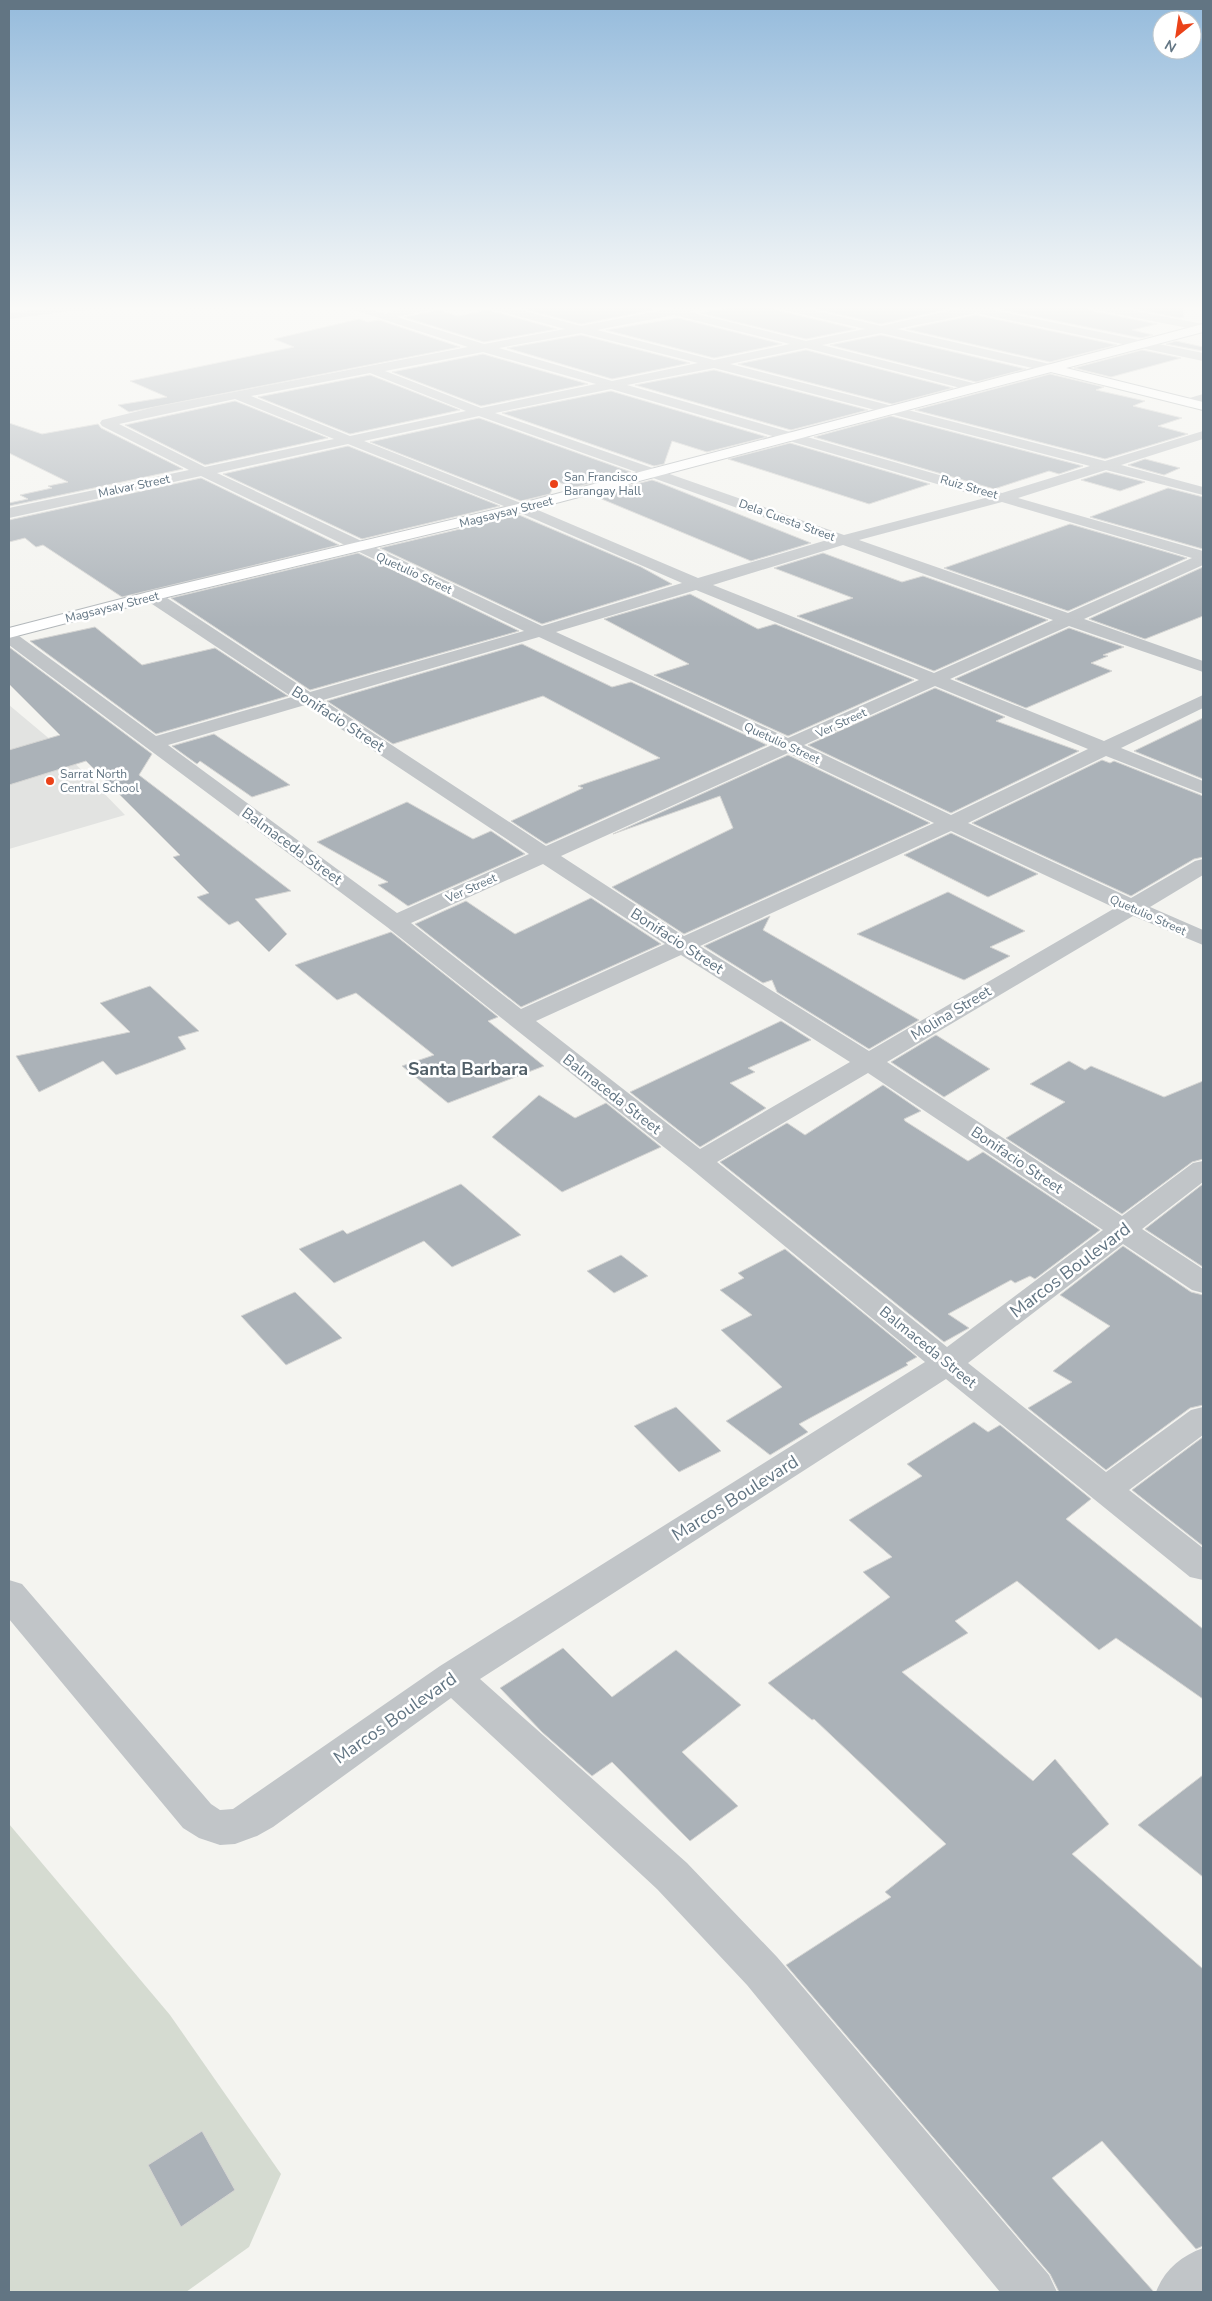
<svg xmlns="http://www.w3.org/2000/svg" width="1212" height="2301" font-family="'Nunito Sans',sans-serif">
  <rect width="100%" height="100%" fill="#f4f4f0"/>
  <polygon fill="#e2e3e1" points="9,705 58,746 125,815 9,849"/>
  <polygon fill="#d5dbd1" points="9,1824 170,2015 281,2174 249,2247 186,2292 9,2292"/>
  <g fill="#abb2b8" stroke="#d5d5d3">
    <polygon points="512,306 653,306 653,310 581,324"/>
    <polygon points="735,306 772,306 776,310 856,329 806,339 700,313"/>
    <polygon points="803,306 961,306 881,324"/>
    <polygon points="1002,306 1084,306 1092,311 1157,324 1132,330 1153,335 1141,338 998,309"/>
    <polygon points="1119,306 1183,306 1184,317 1180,318"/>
    <polygon points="439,310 458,316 488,310 557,329 484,342 404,317"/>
    <polygon points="976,315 1117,345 1050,362 906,329"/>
    <polygon points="678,318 782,344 714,358 606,330"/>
    <polygon points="359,319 368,322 379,320 460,347 129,412 118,405 167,397 130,381 294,347 274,339"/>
    <polygon points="581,335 690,363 612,379 507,348"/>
    <polygon points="881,335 1026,369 976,382 830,345"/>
    <polygon points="1176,341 1203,347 1203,351 1166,344"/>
    <polygon points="806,350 953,388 892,404 738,364"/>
    <polygon points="1142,350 1181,358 1111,377 1074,368"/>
    <polygon points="483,354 588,384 481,406 392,372"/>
    <polygon points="714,370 868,410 791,430 635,385"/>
    <polygon points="1050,374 1104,387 1096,390 1145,401 1133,406 1182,418 1158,426 1188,434 1105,459 915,410"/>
    <polygon points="370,375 460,410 350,434 258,397"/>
    <polygon points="611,391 767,437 707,452 672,441 664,464 654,466 502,413"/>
    <polygon points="235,401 328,438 205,465 125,425"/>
    <polygon points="891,416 1083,466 1059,474 1049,471 994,489 814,437"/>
    <polygon points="479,418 631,472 573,488 556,481 550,494 521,501 370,442"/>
    <polygon points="9,423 42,434 98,424 101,428 183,469 9,506 9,503 28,499 20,495 52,488 48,486 68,482 9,453"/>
    <polygon points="790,443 930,484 869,504 728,459"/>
    <polygon points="348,446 500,506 362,539 223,474"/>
    <polygon points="1145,459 1180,468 1164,475 1128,465"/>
    <polygon points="1106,472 1145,482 1120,491 1081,480"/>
    <polygon points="201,478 339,545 122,597 43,545 36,547 25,538 9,542 9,520"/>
    <polygon points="652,480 658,482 811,543 751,561 592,495"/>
    <polygon points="1168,488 1203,497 1203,549 1090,517"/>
    <polygon points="519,515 641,567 672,584 542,624 380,548"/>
    <polygon points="1070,524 1187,558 1068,611 944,568"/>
    <polygon points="358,553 519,631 310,690 171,598"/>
    <polygon points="823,553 902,582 923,576 1048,620 934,671 797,616 853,598 774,568"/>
    <polygon points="1203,567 1203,616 1145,639 1089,619"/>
    <polygon points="690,594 758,629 775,624 914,680 788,736 654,675 689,664 604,619"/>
    <polygon points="95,627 142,665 215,648 288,696 156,734 30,641"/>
    <polygon points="1069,628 1124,647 1103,655 1108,656 1091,663 1112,671 1026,708 955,679"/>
    <polygon points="522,644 612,687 631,682 767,745 546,844 511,821 583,788 578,786 660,758 543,696 393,744 327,701"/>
    <polygon points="9,647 152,754 139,775 291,891 255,899 287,934 269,952 238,921 229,925 197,897 209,893 173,857 180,855 86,761 9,785 9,750 60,735 9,684"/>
    <polygon points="935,688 1005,717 996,721 1079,751 951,813 808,745"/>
    <polygon points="1203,718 1203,779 1134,751"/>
    <polygon points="214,734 290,785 252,797 200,761 197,764 172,746"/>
    <polygon points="788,755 930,823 684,934 612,887 733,828 720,796 613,834"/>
    <polygon points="1102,760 1110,763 1114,761 1203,796 1203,857 1194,859 1131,896 972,823"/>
    <polygon points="407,802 473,839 491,831 525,854 408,906 378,885 388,882 317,842"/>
    <polygon points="951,833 1038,874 988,897 904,855"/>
    <polygon points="948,892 1025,931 990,947 1010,956 964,980 857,934"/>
    <polygon points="591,898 661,944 521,1007 415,924 466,901 515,934"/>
    <polygon points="770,916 763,930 919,1020 869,1049 777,992 772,980 763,983 704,946"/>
    <polygon points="391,932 498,1017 488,1021 544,1066 448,1103 402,1066 434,1055 356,993 337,1000 295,965"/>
    <polygon points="150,986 199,1031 178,1037 186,1049 116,1075 103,1061 39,1092 16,1056 130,1032 100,1003"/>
    <polygon points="781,1021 811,1040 748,1068 755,1072 730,1083 766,1108 700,1147 630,1092"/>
    <polygon points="936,1035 990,1069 944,1097 891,1062"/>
    <polygon points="1069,1061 1085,1070 1091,1066 1164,1097 1203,1081 1203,1159 1192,1162 1122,1214 1006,1138 1065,1102 1030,1084"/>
    <polygon points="883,1085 921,1111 904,1119 905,1121 968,1161 983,1152 1100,1230 1035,1279 1030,1276 1015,1283 1011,1280 948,1314 969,1328 944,1342 720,1162 787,1123 805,1135"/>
    <polygon points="539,1095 575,1118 606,1103 661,1147 562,1192 492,1137"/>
    <polygon points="461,1184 521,1235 452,1267 424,1241 334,1283 299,1249 343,1230 347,1234"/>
    <polygon points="1203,1184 1203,1267 1145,1229"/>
    <polygon points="1123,1246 1191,1292 1203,1295 1203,1405 1190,1408 1106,1470 1028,1408 1072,1382 1053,1371 1110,1326 1060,1295"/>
    <polygon points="785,1249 917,1357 906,1363 908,1365 799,1424 808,1432 770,1455 726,1421 782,1387 721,1330 752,1315 720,1290 744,1278 738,1273"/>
    <polygon points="621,1255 648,1276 614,1293 587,1271"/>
    <polygon points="295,1292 342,1338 286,1365 241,1316"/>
    <polygon points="676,1407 721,1451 679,1472 634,1426"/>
    <polygon points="974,1422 988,1432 1000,1425 1091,1499 1066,1519 1203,1629 1203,1699 1116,1638 1099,1650 1017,1581 955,1621 968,1633 902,1672 1033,1781 1055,1759 1109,1824 1072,1854 1203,1969 1203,2246 1196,2249 1102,2141 1052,2178 1154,2292 1059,2292 1050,2274 786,1965 891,1897 885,1892 946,1844 814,1719 812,1720 768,1683 890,1597 863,1572 892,1557 849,1520 922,1476 907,1464"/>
    <polygon points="1203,1437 1203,1546 1132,1490"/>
    <polygon points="563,1648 612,1697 676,1650 741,1705 682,1752 738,1806 690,1841 612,1762 592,1776 542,1732 500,1688"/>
    <polygon points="1203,1775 1203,1877 1138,1825"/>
    <polygon points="202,2131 235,2190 181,2227 148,2165"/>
  </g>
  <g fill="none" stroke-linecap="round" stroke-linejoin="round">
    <defs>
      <polygon id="major" points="1203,324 1203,332 1066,368 1203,402 1203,410 1051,372 526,511 155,600 9,638 9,628 152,591 518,504"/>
    </defs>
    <use href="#major" stroke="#b2b7ba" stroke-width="2"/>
    <g fill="#c1c5c8" fill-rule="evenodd">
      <polygon points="40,306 117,306 111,309 70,311 9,319 9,313 44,309"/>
      <polygon points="178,306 233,306 227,309 184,309"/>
      <path d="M342,306h18l26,8c16,-10 37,-8 55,-8l-2,2 -42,9 87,27 81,-15 -77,-21 -2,-2h19l76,20 102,-20h24l-18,6 117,29 59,-12 -89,-21 -2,-2h21l86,20 89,-20h30l-8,4 211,43v8l-227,-48 -79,16 157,36 6,4 -6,4 -173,-40 -59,12 159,40 1,3 -6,4 -170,-44 -76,16 375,97 98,-30v8l-82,26 82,22v8l-97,-25 -88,28 185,53v14l-119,54 119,42v11l-134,-46 -119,53 154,62 99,-46v13l-82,40 82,33v13l-97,-38 -138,67 163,75 64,-37 8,-2v16l-53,32 53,23v15l-70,-29 -246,146 235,154 71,-53 10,-2v21l-61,47 61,40v24l-11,-3 -69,-46 -155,119 138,109 85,-62 12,-3v28l-74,55 74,58v32l-13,-3 -244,-198 -466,300 207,184 90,94 272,318 8,17h-57l-253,-307 -90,-96 -206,-191 -178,129 -16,9 -22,8 -15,1 -21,-7 -16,-10 -174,-209v-39l13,4 189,220 9,6 13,-1 207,-143 485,-304 -236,-195 -302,-240 -378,-282v-13l6,1 141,103 136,-39 -146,-97 -2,-4 2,-4h12l152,100 214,-61 -323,-155 -192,42v-10l180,-38 -87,-44 -2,-3 2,-3 53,-13 313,-60zM674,315l116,29 -76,16 -117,-30zM581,333l117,30 -86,18 -113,-33zM483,352l113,32 -115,24 -96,-37zM714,368l376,98 -88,27 -375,-108zM370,373l96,38 -116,25 -99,-40zM611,389l374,109 -141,37 -349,-122zM235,399l99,40 -129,28 -86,-43zM479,416l348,124 -129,38 -172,-73 -162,-64zM348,444l168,67 166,72 -140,43 -325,-153zM1002,502l190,56 -124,55 -209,-73zM843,545l210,75 -119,53 -221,-88zM696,590l223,90 -131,58 -232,-106zM539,637l233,108 -226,101 -223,-146zM935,686l153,63 -137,66 -147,-70zM305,705l224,149 -132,59 -229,-168zM788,753l146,70 -250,113 -123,-80zM951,831l164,77 -246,143 -169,-105zM543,864l122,80 -144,65 -110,-86zM681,955l169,107 -150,87 -164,-128zM868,1073l235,157 -156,117 -230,-185z"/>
      <polygon points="1086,306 1109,306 1203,324 1203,331 1092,309"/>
      <polygon points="1203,394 1203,402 1188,407 1181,403 1183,400"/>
      <path d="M1203,2248v44h-47c8,-22 25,-36 47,-44z"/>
    </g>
    <use href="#major" fill="#fff" fill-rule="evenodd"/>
  </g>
  <linearGradient id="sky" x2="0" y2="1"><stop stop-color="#95bbdc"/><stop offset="0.49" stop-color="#fafaf8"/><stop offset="1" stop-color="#fafaf8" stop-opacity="0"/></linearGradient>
  <rect width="1212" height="628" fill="url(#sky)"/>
  <g fill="#eb4219" stroke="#fff" stroke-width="2">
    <circle cx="554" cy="484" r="5"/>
    <circle cx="50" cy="781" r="5"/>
  </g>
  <g text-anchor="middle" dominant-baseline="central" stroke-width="5" stroke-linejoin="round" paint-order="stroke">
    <g font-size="12" fill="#627583" stroke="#fff" text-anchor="start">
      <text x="564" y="477">San Francisco<tspan x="564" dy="14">Barangay Hall</tspan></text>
      <text x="60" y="774">Sarrat North<tspan x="60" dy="14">Central School</tspan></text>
    </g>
    <g font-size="12" fill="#627583" stroke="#fff">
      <text transform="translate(134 486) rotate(-12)">Malvar Street</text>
      <text transform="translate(969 487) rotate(16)">Ruiz Street</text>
      <text transform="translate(506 512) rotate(-14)">Magsaysay Street</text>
      <text transform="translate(787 520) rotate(20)">Dela Cuesta Street</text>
      <text transform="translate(414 573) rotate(25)">Quetulio Street</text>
      <text transform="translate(112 607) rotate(-14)">Magsaysay Street</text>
      <text transform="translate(841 723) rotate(-25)">Ver Street</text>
      <text transform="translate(782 743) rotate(25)">Quetulio Street</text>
      <text transform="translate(471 888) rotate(-24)">Ver Street</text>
      <text transform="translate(1148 915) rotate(24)">Quetulio Street</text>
    </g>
    <g font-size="15" fill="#627583" stroke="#fff">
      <text transform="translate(338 719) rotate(33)">Bonifacio Street</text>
      <text transform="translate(292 846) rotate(36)">Balmaceda Street</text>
      <text transform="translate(677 941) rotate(33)">Bonifacio Street</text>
      <text transform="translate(951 1013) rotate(-31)">Molina Street</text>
      <text transform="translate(612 1094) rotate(38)">Balmaceda Street</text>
      <text transform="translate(1017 1160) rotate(34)">Bonifacio Street</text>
      <text transform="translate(928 1347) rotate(39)">Balmaceda Street</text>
    </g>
    <g font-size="18" font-weight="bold" fill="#505e67" stroke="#fff">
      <text x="468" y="1069">Santa Barbara</text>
    </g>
    <g font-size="18" fill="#627583" stroke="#fff">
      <text transform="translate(1070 1270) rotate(-37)">Marcos Boulevard</text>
      <text transform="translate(735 1498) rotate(-32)">Marcos Boulevard</text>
      <text transform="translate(395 1718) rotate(-35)">Marcos Boulevard</text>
    </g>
  </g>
  <rect width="1212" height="2301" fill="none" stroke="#627583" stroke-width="20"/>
  <g transform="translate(1177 35) rotate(210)"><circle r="24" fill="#ffffff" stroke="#c0c8cd"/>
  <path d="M0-4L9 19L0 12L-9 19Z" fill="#eb4219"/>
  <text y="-8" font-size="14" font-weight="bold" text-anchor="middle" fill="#627583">N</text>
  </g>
</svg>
